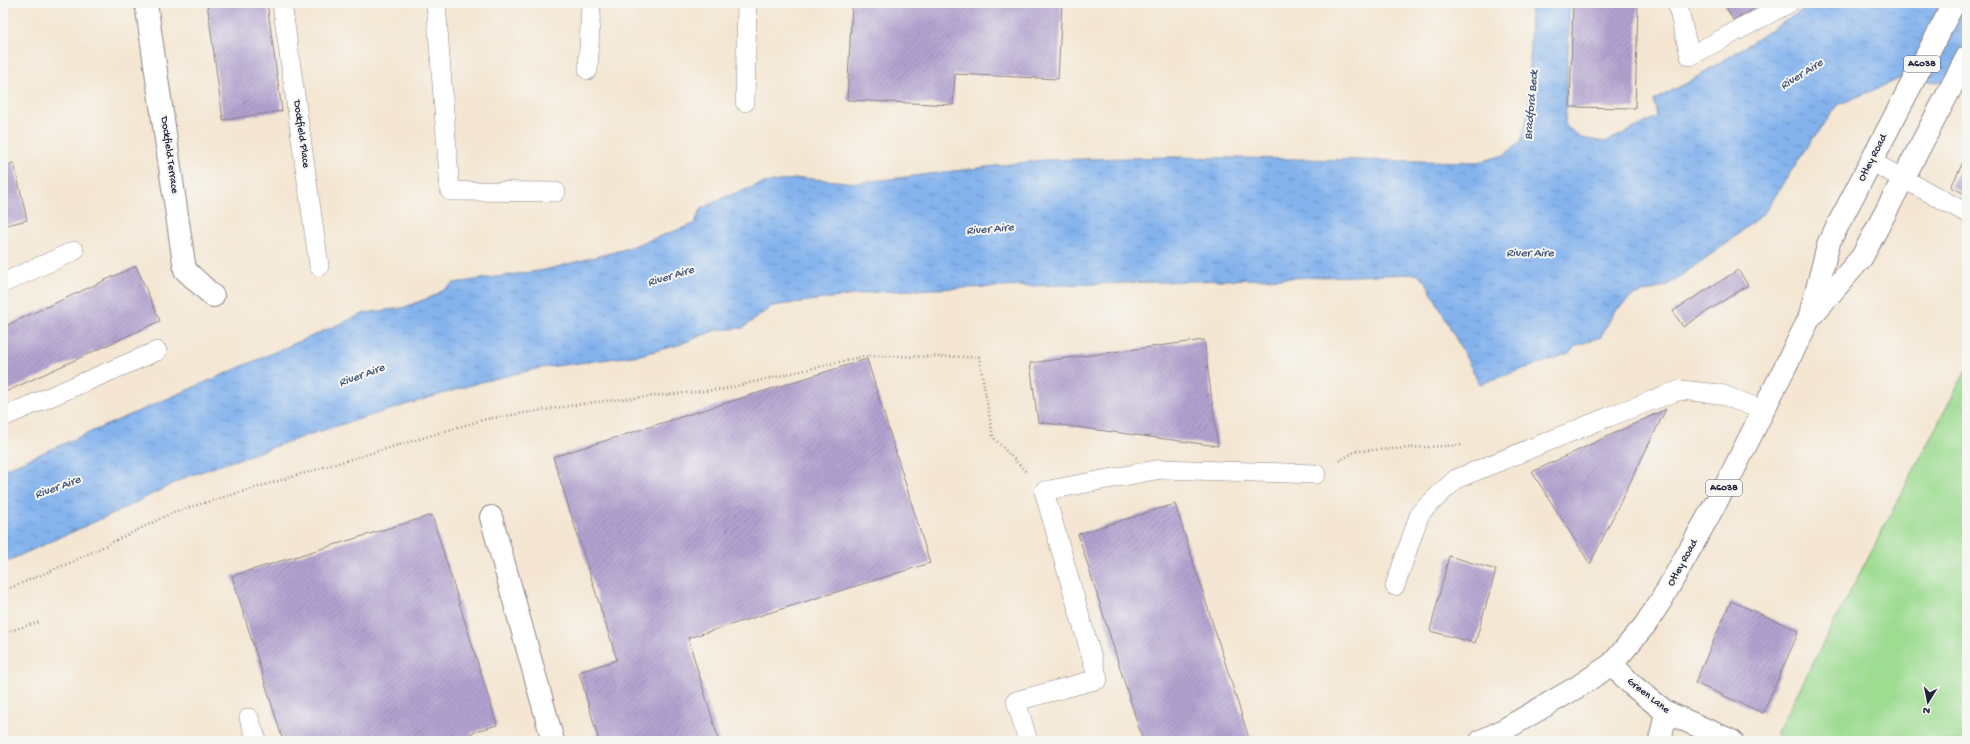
<svg xmlns="http://www.w3.org/2000/svg" width="1970" height="744" font-family="'Gochi Hand',sans-serif">
  <defs>
    <pattern id="water-ripples" width="26" height="14" patternUnits="userSpaceOnUse"><rect width="26" height="14" fill="#83b2ed"/><path d="M2 4q2-2 4 0t4 0M15 11q2-2 4 0t4 0" fill="none" stroke="#6b90c1"/></pattern>
    <pattern id="building-hatch" width="6" height="6" patternUnits="userSpaceOnUse"><rect width="6" height="6" fill="#b2a2d0"/><path d="M-1 1l2-2M0 6l6-6M5 7l2-2" fill="none" stroke="#9084aa"/></pattern>
  </defs>
  <rect width="100%" height="100%" fill="#f6f6f2"/>
  <filter id="ink" filterUnits="userSpaceOnUse"><feTurbulence type="fractalNoise" baseFrequency=".025" numOctaves="2"/><feDisplacementMap in="SourceGraphic" scale="8" xChannelSelector="R" yChannelSelector="G"/><feConvolveMatrix kernelMatrix="1 2 1 2 8 2 1 2 1" color-interpolation-filters="sRGB"/></filter>
  <filter id="wash" filterUnits="userSpaceOnUse"><feTurbulence type="fractalNoise" baseFrequency=".012" numOctaves="4" result="noise"/><feDisplacementMap in="SourceGraphic" scale="16" xChannelSelector="R" yChannelSelector="G"/><feGaussianBlur stdDeviation="0.9" result="paint"/><feColorMatrix in="noise" values="0 0 0 0 0 0 0 0 0 0 0 0 0 0 0 0 0 1.4 0 .05"/><feComposite in="paint" operator="in"/></filter>
  <g filter="url(#wash)">
    <rect width="100%" height="100%" fill="#f4e6d2"/>
    <polygon fill="#9edc92" stroke="#607f66" points="1967,368 1967,741 1791,741 1776,734"/>
    <polygon fill="url(#water-ripples)" stroke="#526a94" points="1531,3 1570,3 1565,125 1581,138 1606,142 1657,117 1654,100 1687,83 1814,3 1967,3 1967,84 1899,79 1838,105 1804,151 1765,212 1723,246 1666,286 1633,296 1614,312 1601,337 1575,346 1570,353 1480,384 1425,280 1417,274 933,289 876,292 772,306 743,328 716,330 678,345 640,355 540,368 481,382 317,432 186,477 119,511 3,563 3,470 365,313 402,308 434,296 454,283 545,270 622,250 694,224 701,209 725,197 764,183 803,178 857,183 1044,160 1173,157 1480,162 1504,155 1521,142 1529,107"/>
    <g id="blocks">
      <g fill="url(#building-hatch)">
        <polygon points="207,3 267,3 282,111 223,120"/>
        <polygon points="852,3 1062,3 1058,79 955,74 953,105 847,100"/>
        <polygon points="1573,3 1638,3 1635,108 1570,107"/>
        <polygon points="1724,3 1765,3 1733,20"/>
        <polygon points="1967,154 1967,195 1951,187"/>
        <polygon points="14,163 27,220 3,226 3,166"/>
        <polygon points="136,266 160,321 3,393 3,327"/>
        <polygon points="1738,270 1748,285 1683,327 1673,311"/>
        <polygon points="1204,340 1218,446 1038,422 1030,363"/>
        <polygon points="867,359 930,563 688,638 719,741 599,741 579,672 617,660 553,457"/>
        <polygon points="1666,409 1590,564 1532,472"/>
        <polygon points="1175,504 1247,732 1249,741 1143,741 1078,534"/>
        <polygon points="432,515 497,725 471,733 473,741 283,741 232,576"/>
        <polygon points="1449,556 1496,570 1475,643 1430,631"/>
        <polygon points="1731,601 1799,631 1763,713 1695,683"/>
      </g>
    </g>
  </g>
  <g filter="url(#ink)">
    <use href="#blocks" fill-opacity="0" stroke="#8b8486" stroke-width="1"/>
    <g fill="none" stroke-linecap="round" stroke-linejoin="round">
      <defs>
        <g id="lane">
          <polyline points="282,3 319,266"/>
          <polyline points="436,3 450,191 556,192"/>
          <polyline points="1677,3 1690,56 1789,3"/>
          <polyline points="588,70 591,3"/>
          <polyline points="745,102 747,3"/>
          <polyline points="1872,162 1967,213"/>
          <polyline points="3,283 74,251"/>
          <polyline points="3,417 157,351"/>
          <polyline points="1395,586 1420,513 1456,479 1608,417 1680,390 1720,394 1763,410"/>
          <polyline points="249,718 257,741"/>
          <polyline points="1028,741 1016,701 1098,679 1044,491 1161,469 1316,474"/>
        </g>
        <g id="street">
          <polyline points="146,3 185,270 213,296"/>
          <polyline points="491,517 553,741"/>
          <polyline points="1612,664 1632,685 1666,712 1732,741"/>
          <polyline points="1660,741 1666,712"/>
        </g>
        <g id="primary">
          <polyline points="1812,315 1862,257 1967,57"/>
          <polyline points="1481,741 1500,732 1579,686 1612,664 1645,625 1662,599 1728,481 1809,319 1829,242 1954,3"/>
        </g>
      </defs>
      <use href="#lane" stroke="#8b8486" stroke-width="20"/>
      <use href="#street" stroke="#8b8486" stroke-width="24"/>
      <use href="#primary" stroke="#8b8486" stroke-width="24"/>
      <g stroke="#8b8486" stroke-width="2.5" stroke-dasharray="1 3" stroke-linecap="butt">
        <polyline points="1339,461 1356,451 1463,445"/>
        <polyline points="3,591 74,561 174,512 486,419 595,402 724,389 865,356 979,357 993,437 1026,472"/>
        <polyline points="3,633 39,622"/>
      </g>
      <use href="#lane" stroke="#fff" stroke-width="19"/>
      <use href="#street" stroke="#fff" stroke-width="22"/>
      <use href="#primary" stroke="#fff" stroke-width="22"/>
    </g>
  </g>
  <g text-anchor="middle" dominant-baseline="central" stroke-width="4" stroke-linejoin="round" paint-order="stroke">
    <g fill="#f6f6f2" stroke="#626272" stroke-width="1">
      <rect x="1904" y="56" width="36" height="16" rx="3"/>
      <rect x="1706" y="480" width="36" height="16" rx="3"/>
    </g>
    <g font-size="10" font-weight="bold" fill="#22223b">
      <text x="1922" y="64">A6038</text>
      <text x="1724" y="488">A6038</text>
    </g>
    <g font-size="11" fill="#22223b" stroke="#f6f6f2">
      <text transform="translate(301 134) rotate(82)">Dockfield Place</text>
      <text transform="translate(169 155) rotate(82)">Dockfield Terrace</text>
      <text transform="translate(1873 158) rotate(-63)">Otley Road</text>
      <text transform="translate(1683 563) rotate(-61)">Otley Road</text>
      <text transform="translate(1648 696) rotate(38)">Green Lane</text>
    </g>
    <g font-size="12" font-style="italic" fill="#445479" stroke="#f6f6f2">
      <text transform="translate(1802 75) rotate(-32)">River Aire</text>
      <text transform="translate(1532 105) rotate(-85)">Bradford Beck</text>
      <text transform="translate(990 230) rotate(-5)">River Aire</text>
      <text x="1530" y="254">River Aire</text>
      <text transform="translate(671 277) rotate(-17)">River Aire</text>
      <text transform="translate(362 376) rotate(-20)">River Aire</text>
      <text transform="translate(58 488) rotate(-20)">River Aire</text>
    </g>
  </g>
  <rect width="1970" height="744" fill="none" stroke="#f6f6f2" stroke-width="16"/>
  <g transform="translate(1928 702) rotate(190)" stroke="#f6f6f2" stroke-width="3" paint-order="stroke">
  <path d="M0-3L7 15L0 10L-7 15Z" fill="#22223b"/>
  <text y="-6" font-size="11" font-weight="bold" text-anchor="middle" fill="#22223b">N</text>
  </g>
</svg>
